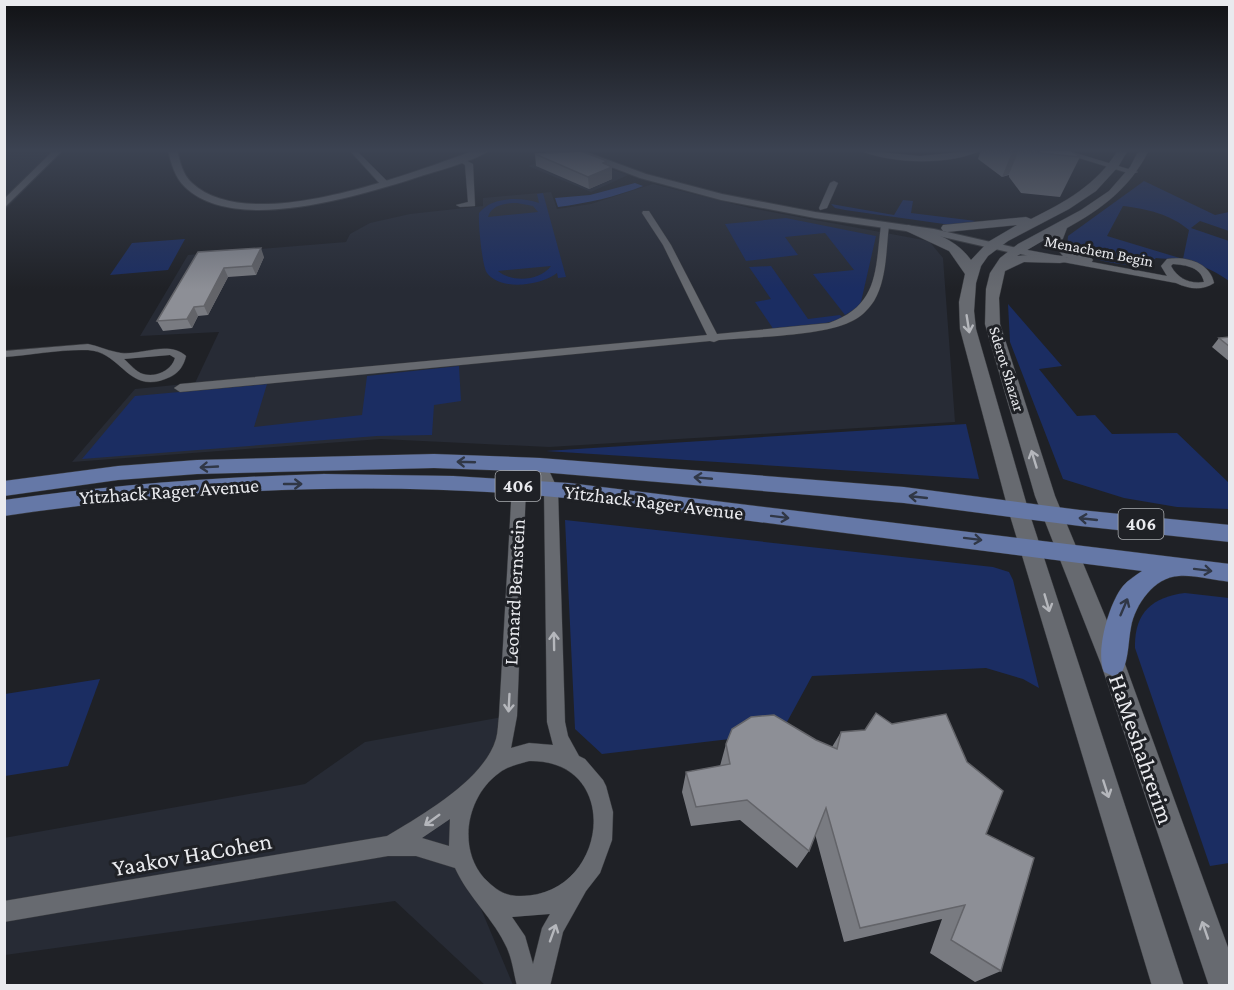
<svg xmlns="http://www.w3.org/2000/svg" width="1234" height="990" font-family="'Crimson Pro',serif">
  <rect width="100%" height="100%" fill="#1f2126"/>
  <g fill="#272b35">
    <polygon points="5,150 64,150 5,210"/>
    <polygon points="563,153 628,175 591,192 528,166"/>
    <polygon points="653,184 750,208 929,241 943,258 955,422 549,447 381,439 72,462 135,389 195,383 219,332 140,336 188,255 346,242 350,234 370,223 410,214 483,206 483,198 551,192 557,209 591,204"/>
    <polygon points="508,716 466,800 460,859 513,985 485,985 395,901 5,955 4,838 305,784 365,742"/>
  </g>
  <g fill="#1b2d62" fill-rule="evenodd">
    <path d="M1144,181l71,34 14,-3v19l-29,-10 -9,7 38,13v40c-23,-17 -45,-21 -73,-23l-9,7c-28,1 -56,-4 -80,-19l1,-10zM1123,206c24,3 47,8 66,24l-6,29 -76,-23z"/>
    <path d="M543,193l23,84 -8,1 -1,-5c-16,12 -55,19 -70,0 -5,-7 -9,-51 -8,-60 13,-17 42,-16 60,-10l-2,-9zM517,203l16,3 5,6 -50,5c3,-12 18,-14 29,-14zM551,266c-11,15 -39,17 -53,5z"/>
    <polygon points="903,200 913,201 911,213 976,221 958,226 845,210 835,208 831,204 894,215"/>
    <polygon points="786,218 876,236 861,302 857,308 845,315 813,274 854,270 825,233 785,237 798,255 746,261 725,224"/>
    <polygon points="185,239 168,270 110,275 132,243"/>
    <polygon points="771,266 808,319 840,315 844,319 817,325 774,330 755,302 771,299 749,267"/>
    <polygon points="1008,304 1062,366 1039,369 1077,416 1095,415 1112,434 1177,433 1229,483 1229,509 1177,507 1124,498 1063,479 1010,342"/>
    <polygon points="459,366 461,401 434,405 432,435 377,436 82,459 135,396 267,384 254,427 362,415 367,376"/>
    <polygon points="966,424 979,479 546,451"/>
    <polygon points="565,520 993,567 1009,572 1013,580 1039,688 1023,679 986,668 812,676 781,733 602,754 575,729"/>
    <path d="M1185,593l44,5v265l-19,3 -75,-218c-1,-35 17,-51 50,-55z"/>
    <polygon points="100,679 68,766 5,776 5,694"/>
  </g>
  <path fill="#2b4287" d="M635,183l8,3c-28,11 -55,17 -85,21l-3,-9 35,-3z"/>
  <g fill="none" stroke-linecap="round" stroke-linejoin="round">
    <defs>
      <g id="minor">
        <polygon points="349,150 356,150 387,181 387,185 381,185"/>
        <path d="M859,150l61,6 61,-6c-30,16 -92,14 -122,0z"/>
        <polygon points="1053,150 1066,150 1138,172 1131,174"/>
        <polygon points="460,157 473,164 475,206 460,207 456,205 468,202 465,165 456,159"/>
        <polygon points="834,181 838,183 827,208 820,210 819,208 830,183"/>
        <path d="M643,211h6l22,34 46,89 112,-11c50,-18 46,-52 52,-98l4,-3 4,3c-3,24 -2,54 -15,76 -6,9 -14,17 -24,21 -29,14 -97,15 -131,18l-5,2 -4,-1 -530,51 -6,-4 6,-4 527,-49 -44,-90 -21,-32z"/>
        <path d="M1017,248l150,28 -6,-10 6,-7c18,-3 43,3 47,24 -12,8 -25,6 -38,0l-162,-30 -2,-2zM1173,264c13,1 28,3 31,18 -14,2 -26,-3 -33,-16z"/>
        <path d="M88,344c10,2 18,6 28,8 22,6 51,-13 70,4 -2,9 -7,17 -16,21 -42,20 -47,-25 -82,-27 -26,-1 -57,5 -84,7v-6zM170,355l5,3c-3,12 -19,20 -32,16 -7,-2 -13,-10 -19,-15z"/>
        <path d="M540,460l5,2 13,28 7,232 3,14 11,20 6,3 18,21 3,6 7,26 -1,28 -12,33 -14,18 -23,41 -13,54h-33c-3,-12 -5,-27 -10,-38 -13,-29 -39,-51 -52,-80l-39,-12h-28l-384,66v-21l383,-65c35,-21 97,-56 109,-97 2,-7 2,-16 3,-23l13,-230 23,-24zM538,475l6,15 3,232 6,23 -24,-2 -18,5 6,-32 9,-229zM529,761c96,-2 79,137 -10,135 -15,0 -24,-7 -35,-18 -27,-31 -17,-82 15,-105 9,-7 20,-9 30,-12zM450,819l-1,27 -27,-8zM550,914l-8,14 -9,36 -8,-28 -13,-19z"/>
      </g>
      <g id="tertiary">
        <polygon points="54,150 63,150 4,208 4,199"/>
        <path d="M168,150h9c3,12 6,25 15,33 58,54 219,-10 284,-33h14c-19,13 -58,22 -81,30 -56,17 -175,54 -224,7 -10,-9 -14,-24 -17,-37z"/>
        <polygon points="567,150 581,150 646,174 722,194 815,212 934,229 1021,249 1023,251 1017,254 934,235 815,218 721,200 640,178"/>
      </g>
      <g id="secondary">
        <path d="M1118,150h10l-10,17 -22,24 -27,18 -61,32 -20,15 -7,10 -5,17 -2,28 2,18 52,180 156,477h-32l-144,-477 -48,-180 -1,-27 6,-28 -16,-23 -47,-22 6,-4c25,7 48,14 63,35l17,-18 29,-17 -70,7 -4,-1 -2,-3 2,-3 83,-8 5,2c34,-17 66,-34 87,-69z"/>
        <path d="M1139,150h10c-19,38 -46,58 -82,78l-5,13 8,8 21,8 2,3 -2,3 -5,1 -21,-7 2,2 -2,3 -5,1 -36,-1 -19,9 -6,27 1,26 55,172 70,168 105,289v33h-21l-108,-322 -66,-168 -50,-172 1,-35 4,-16 10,-15 18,-14 63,-34 28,-19 21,-24zM1051,236l-1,5 13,15 -24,-2 -22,2z"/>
      </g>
      <g id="primary">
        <polygon points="434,454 540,458 904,487 1080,510 1230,525 1230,542 1080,526 904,503 540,472 434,468 197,474 118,480 4,496 4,481 118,466 197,460"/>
        <path d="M324,474l129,2 116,7 661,81v18c-17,-2 -35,-7 -51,-6 -25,1 -44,29 -48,51 -3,15 -2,31 -9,45l-9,4 -9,-4c-9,-20 5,-69 19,-86 5,-6 12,-10 19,-15l-547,-70c-196,-22 -396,-14 -591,15v-16c107,-15 213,-23 320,-26z"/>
      </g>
    </defs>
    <use href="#minor" stroke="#3a3c40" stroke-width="1"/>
    <use href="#tertiary" stroke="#3a3c40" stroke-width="2"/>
    <use href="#secondary" stroke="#3a3c40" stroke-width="1"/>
    <use href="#primary" stroke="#3a3c40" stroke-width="1"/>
    <use href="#minor" fill="#676a70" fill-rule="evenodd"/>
    <use href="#tertiary" fill="#676a70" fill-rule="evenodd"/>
    <use href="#secondary" fill="#676a70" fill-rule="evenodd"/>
    <use href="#primary" fill="#6578a7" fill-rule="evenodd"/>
  </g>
  <g fill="#797b81">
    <polygon points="981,150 1070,150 1080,157 1060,197 1021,193 1009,177 1009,175 1002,177 978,159"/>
    <polygon points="535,154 607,161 608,165 612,179 589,189 536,166"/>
    <polygon points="198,252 264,257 256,275 228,277 208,315 198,316 192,328 163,331 157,321"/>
    <polygon points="1230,337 1230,362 1212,347 1219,338"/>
    <polygon points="841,732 986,834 1001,971 975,982 930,953 942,919 844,942 815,834 809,851 797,868 740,820 691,826 682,792 686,772 720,766 726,744 816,740 832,747"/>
  </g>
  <g fill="#636469">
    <polygon points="1013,150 1019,150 1009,174 1002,177"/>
    <polygon points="607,161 608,169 612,167 612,179 589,189 588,177 603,163"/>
    <polygon points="261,248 264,257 256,275 252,266"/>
    <polygon points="224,268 228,277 208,315 204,306"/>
    <polygon points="194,307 198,316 192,328 187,319"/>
  </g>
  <g fill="#8d8f96" stroke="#636469" stroke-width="1.5">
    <polygon points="1037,150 1070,150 1080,157 1039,153"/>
    <polygon points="581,151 607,161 603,163 612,167 588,177 535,154"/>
    <polygon points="261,248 252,266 224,268 204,306 194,307 187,319 157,321 198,252"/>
    <polygon points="1230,337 1230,347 1219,338"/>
    <polygon points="876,713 892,724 946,714 967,762 1003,791 986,834 1034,858 1001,971 951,940 965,905 860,928 826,808 809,851 747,800 696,807 686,772 730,764 726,744 732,729 751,717 774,715 816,740 837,749 841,732 865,730"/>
  </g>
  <defs><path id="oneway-shaft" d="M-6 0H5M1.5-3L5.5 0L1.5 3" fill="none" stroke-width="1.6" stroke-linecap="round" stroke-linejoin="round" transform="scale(1.5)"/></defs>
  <g stroke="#b5b7bc">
    <use href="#oneway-shaft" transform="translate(968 324) rotate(81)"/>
    <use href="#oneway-shaft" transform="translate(1034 459) rotate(-107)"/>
    <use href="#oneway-shaft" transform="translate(1047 603) rotate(74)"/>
    <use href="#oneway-shaft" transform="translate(554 641) rotate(-91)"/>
    <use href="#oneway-shaft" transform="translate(509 703) rotate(93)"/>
    <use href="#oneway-shaft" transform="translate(1106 789) rotate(72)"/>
    <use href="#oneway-shaft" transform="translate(432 820) rotate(144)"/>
    <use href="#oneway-shaft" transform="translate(1205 930) rotate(-109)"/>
    <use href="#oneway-shaft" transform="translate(553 933) rotate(-70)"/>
  </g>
  <g stroke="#303746">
    <use href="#oneway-shaft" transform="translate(466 462) rotate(-178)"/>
    <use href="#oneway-shaft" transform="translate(209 467) rotate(177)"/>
    <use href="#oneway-shaft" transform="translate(703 478) rotate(-175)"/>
    <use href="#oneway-shaft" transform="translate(293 484)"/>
    <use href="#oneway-shaft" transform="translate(918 497) rotate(-174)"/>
    <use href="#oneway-shaft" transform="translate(780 517) rotate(7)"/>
    <use href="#oneway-shaft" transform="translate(1088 519) rotate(-174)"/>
    <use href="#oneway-shaft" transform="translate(973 539) rotate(7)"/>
    <use href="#oneway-shaft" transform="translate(1203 570) rotate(7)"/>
    <use href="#oneway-shaft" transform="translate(1124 607) rotate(-67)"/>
  </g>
  <linearGradient id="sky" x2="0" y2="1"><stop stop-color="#111215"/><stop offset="0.52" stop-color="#3c4352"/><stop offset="1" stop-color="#3c4352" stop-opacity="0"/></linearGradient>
  <rect width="1234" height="289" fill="url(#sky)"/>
  <g text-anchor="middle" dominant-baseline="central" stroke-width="6" stroke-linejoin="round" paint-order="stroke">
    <g font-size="16" fill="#e9eaee" stroke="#1f2126">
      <text transform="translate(1099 251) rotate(11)">Menachem Begin</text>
      <text transform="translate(1007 369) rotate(73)">Sderot Shazar</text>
    </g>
    <g fill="#1f2126" stroke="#acaeb2" stroke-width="1.5">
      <rect x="495.5" y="471" width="45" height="30" rx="4.5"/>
      <rect x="1118.5" y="509" width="45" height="30" rx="4.5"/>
    </g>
    <g font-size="18" font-weight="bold" fill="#e9eaee">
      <text x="518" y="486">406</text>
      <text x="1141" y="524">406</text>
    </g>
    <g font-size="20" fill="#e9eaee" stroke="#1f2126">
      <text transform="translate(169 491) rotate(-4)">Yitzhack Rager Avenue</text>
      <text transform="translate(654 502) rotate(7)">Yitzhack Rager Avenue</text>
      <text transform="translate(514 592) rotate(-87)">Leonard Bernstein</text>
    </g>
    <g font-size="24" fill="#e9eaee" stroke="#1f2126">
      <text transform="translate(1142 749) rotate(71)">HaMeshahrerim</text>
      <text transform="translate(192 854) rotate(-10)">Yaakov HaCohen</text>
    </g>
  </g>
  <rect width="1234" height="990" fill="none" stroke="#e9eaee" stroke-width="12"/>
</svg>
